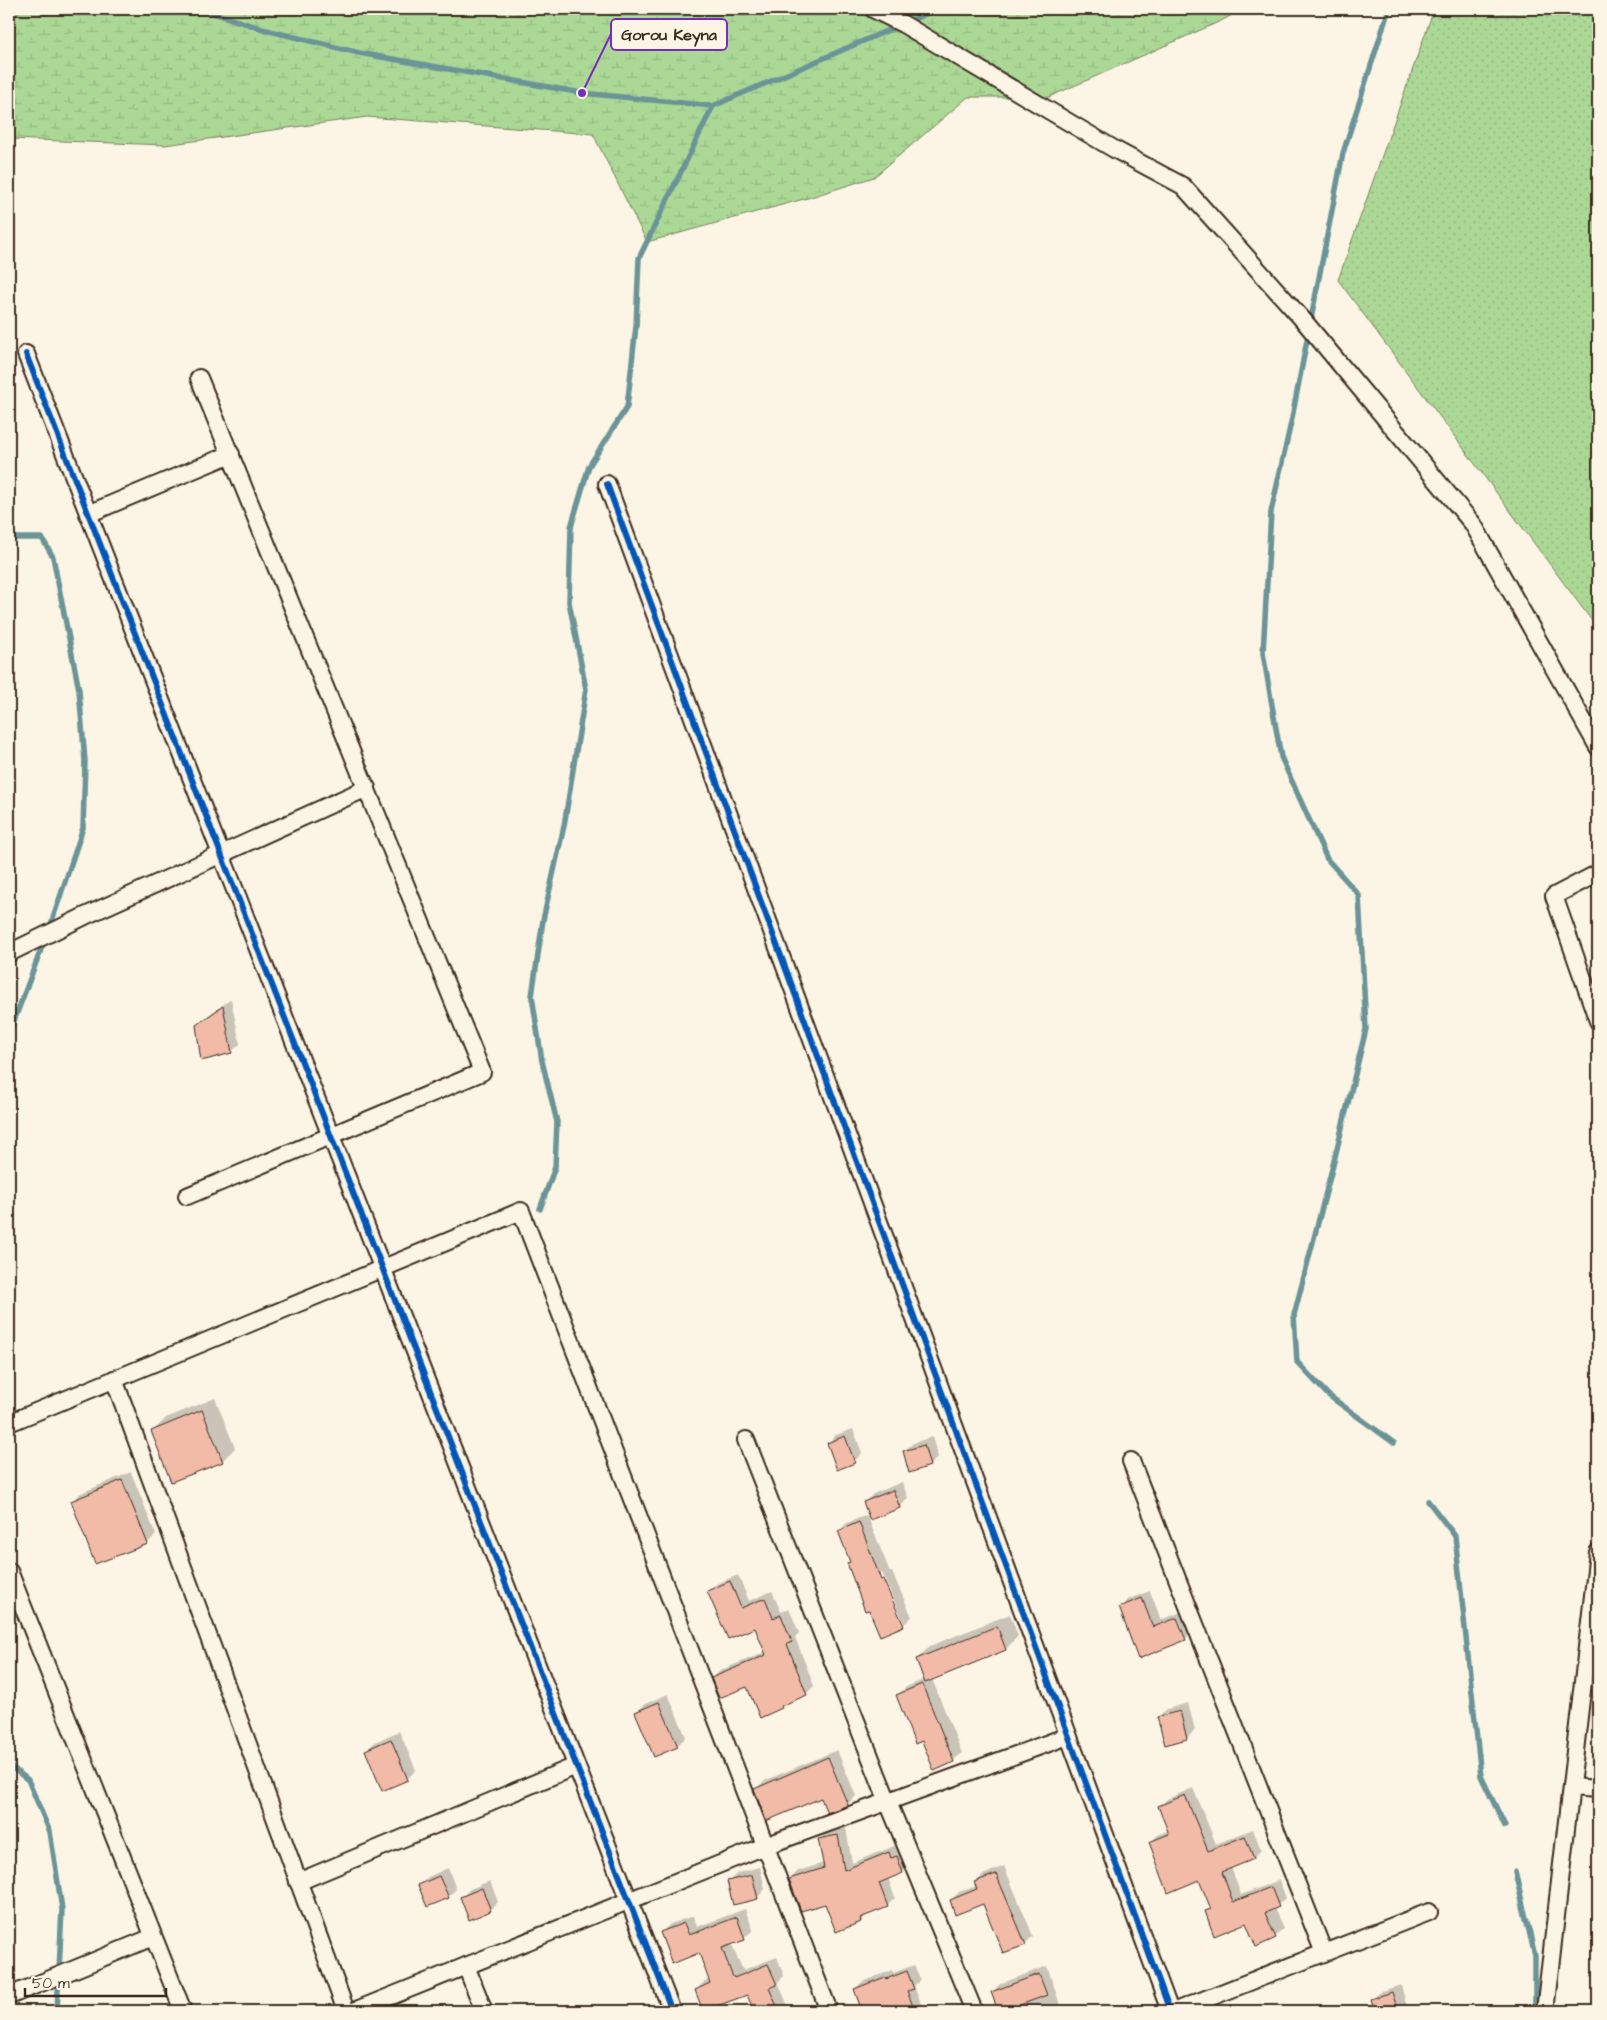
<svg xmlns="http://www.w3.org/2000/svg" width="1607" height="2020" font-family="'Architects Daughter',sans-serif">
  <defs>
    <pattern id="wetland-marsh" width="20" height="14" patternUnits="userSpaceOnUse" patternTransform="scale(1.25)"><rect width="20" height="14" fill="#acd896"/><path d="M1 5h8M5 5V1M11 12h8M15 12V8" fill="none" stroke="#95ba81"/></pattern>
    <pattern id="garden-dots" width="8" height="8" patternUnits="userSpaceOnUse" patternTransform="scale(1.25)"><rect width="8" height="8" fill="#acd896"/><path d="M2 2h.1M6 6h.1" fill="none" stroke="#95ba81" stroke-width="1.8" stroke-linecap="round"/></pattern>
  </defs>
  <rect width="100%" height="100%" fill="#fcf5e5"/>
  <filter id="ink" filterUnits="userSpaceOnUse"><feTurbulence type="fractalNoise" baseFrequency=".02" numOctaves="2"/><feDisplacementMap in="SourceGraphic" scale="10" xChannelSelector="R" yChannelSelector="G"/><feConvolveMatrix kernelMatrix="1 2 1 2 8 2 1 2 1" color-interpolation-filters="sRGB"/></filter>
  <g filter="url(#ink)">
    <polygon fill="url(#wetland-marsh)" stroke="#74815a" points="9,9 1243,9 1221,21 1049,97 968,97 874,177 811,197 647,242 593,134 367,117 165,145 9,139"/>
    <polygon fill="url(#garden-dots)" stroke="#74815a" points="1434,9 1598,9 1598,629 1338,280"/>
    <g fill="#0003" fill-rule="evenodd">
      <polygon points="231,999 240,1044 231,1052 197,1026 206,1017"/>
      <polygon points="215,1398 235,1448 222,1461 153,1431 166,1418"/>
      <polygon points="853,1429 862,1453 854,1462 828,1443 836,1435"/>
      <polygon points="932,1437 938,1457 930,1465 904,1451 913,1443"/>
      <polygon points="131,1472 156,1535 147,1543 72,1501 81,1493"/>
      <polygon points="902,1482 908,1498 900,1507 871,1518 865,1502 873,1494"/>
      <path d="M867,1515l23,57h2l20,45 -9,8 -23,9 -10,-26 -5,2 -17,-46 3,-3 -12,-30 8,-8zM882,1573l22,50h-3l-22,-49z"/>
      <polygon points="738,1575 749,1601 772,1591 781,1612 789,1608 799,1633 795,1637 814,1686 806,1694 786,1702 781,1707 748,1685 713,1678 721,1670 766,1652 755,1626 708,1592 716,1584"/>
      <polygon points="1150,1591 1161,1620 1186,1610 1194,1630 1185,1639 1138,1657 1121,1607 1129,1599"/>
      <polygon points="1010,1614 1018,1636 1006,1649 932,1679 962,1753 953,1761 922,1739 898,1695 906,1687 925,1679 917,1659 930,1646"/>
      <polygon points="668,1694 686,1737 677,1746 637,1712 645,1704"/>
      <polygon points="1188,1703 1195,1730 1187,1738 1158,1717 1167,1709"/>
      <polygon points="399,1731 416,1770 407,1779 367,1750 375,1742"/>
      <polygon points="837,1750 856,1796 848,1804 822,1797 756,1789 764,1781"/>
      <polygon points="1193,1788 1216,1844 1253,1829 1261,1850 1254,1858 1231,1867 1241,1895 1279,1880 1286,1898 1274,1908 1283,1929 1275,1937 1246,1922 1206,1912 1211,1907 1200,1879 1150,1843 1158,1835 1169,1830 1160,1806 1167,1799"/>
      <polygon points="846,1828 852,1863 897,1845 911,1864 903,1872 888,1878 895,1898 887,1906 869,1913 861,1921 826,1903 790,1879 798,1871 824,1863 820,1839 828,1831"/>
      <polygon points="1004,1866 1033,1936 1025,1944 984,1902 951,1900 959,1892 977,1886 976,1882 983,1875"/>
      <polygon points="760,1867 765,1889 757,1898 729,1882 737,1873"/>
      <polygon points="448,1868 456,1889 448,1897 420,1885 428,1877"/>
      <polygon points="490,1881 498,1902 490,1910 462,1897 470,1889"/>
      <polygon points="745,1909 753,1930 744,1938 731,1943 743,1970 777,1957 784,1976 778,1982 788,2006 784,2011 755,2011 748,1994 704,2011 696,1990 705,1981 710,1979 700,1952 661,1933 670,1924 693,1916 697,1927"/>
      <polygon points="914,1965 920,1980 914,1986 924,2011 863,2011 855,1989 862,1982 892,1970 893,1973"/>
      <polygon points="1047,1966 1062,2011 999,2011 992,1993 1000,1984"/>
      <polygon points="1401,1985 1408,2011 1354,2011 1374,2003 1373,1999 1381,1991"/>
      <polygon points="965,2003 968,2011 944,2011"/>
    </g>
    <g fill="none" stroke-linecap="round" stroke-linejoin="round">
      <g stroke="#6b9497" stroke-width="5.5">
        <polyline points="200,9 266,30 359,53 582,93 713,106 937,9"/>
        <polyline points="1389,9 1343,153 1292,418 1271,512 1263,653 1281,757 1327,859 1359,895 1366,1029 1333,1165 1294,1315 1297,1362 1328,1395 1394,1443"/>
        <polyline points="9,538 42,538 53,557 79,690 85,761 83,828 49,930"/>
        <polyline points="9,1043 12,1026 45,939"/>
        <polyline points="540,1209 555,1167 557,1122 542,1061 532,996 543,920 564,826 586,689 569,602 571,527 589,466 627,407 636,326 639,258 713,106"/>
        <polyline points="1428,1501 1455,1536 1481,1776 1505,1826"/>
        <polyline points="9,1765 28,1780 50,1832 62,1909 57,2011"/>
        <polyline points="1515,1872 1535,1956 1535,2011"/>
      </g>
    </g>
    <g fill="#f2bba8" stroke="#3b2a1e">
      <polygon points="223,1006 232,1053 201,1061 196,1025"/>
      <polygon points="202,1410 223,1462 171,1482 151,1431"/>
      <polygon points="845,1436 855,1463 837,1470 827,1443"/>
      <polygon points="924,1445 930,1466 909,1473 903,1451"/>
      <polygon points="122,1480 148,1544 95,1564 71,1501"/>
      <polygon points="893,1490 900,1508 870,1520 863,1502"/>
      <polygon points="859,1522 881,1580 883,1579 904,1626 880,1636 869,1610 865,1611 847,1563 850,1562 838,1531"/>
      <polygon points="730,1581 741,1608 765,1598 773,1618 781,1615 792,1642 787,1644 807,1695 781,1706 782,1708 760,1718 747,1687 719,1698 711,1678 766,1655 755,1628 728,1639 707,1591"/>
      <polygon points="1142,1598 1153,1627 1177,1618 1186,1640 1138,1659 1119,1607"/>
      <polygon points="997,1626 1006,1650 925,1683 916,1659"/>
      <polygon points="922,1684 954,1762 934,1771 922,1741 915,1744 896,1695"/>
      <polygon points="659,1702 678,1747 654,1757 635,1712"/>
      <polygon points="1180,1711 1187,1739 1165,1745 1157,1717"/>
      <polygon points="391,1739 408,1780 382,1791 365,1750"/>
      <polygon points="828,1757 848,1805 827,1813 821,1798 766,1821 754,1789"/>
      <polygon points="1185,1795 1208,1851 1245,1836 1254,1859 1222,1872 1233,1902 1271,1887 1279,1907 1265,1913 1276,1938 1256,1947 1246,1923 1214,1936 1205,1911 1211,1909 1199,1880 1168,1893 1149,1842 1169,1834 1158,1806"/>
      <polygon points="838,1835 844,1870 889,1852 891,1858 897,1856 903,1873 879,1883 888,1907 860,1918 861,1922 836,1932 825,1904 801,1911 789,1879 824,1868 818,1839"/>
      <polygon points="996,1874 1026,1945 1003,1953 983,1904 955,1915 950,1900 977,1889 974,1882"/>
      <polygon points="752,1875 758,1899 733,1905 727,1881"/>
      <polygon points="439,1876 449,1898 427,1907 418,1885"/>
      <polygon points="482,1888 491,1911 469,1920 460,1897"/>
      <polygon points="737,1917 745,1940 722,1948 732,1975 734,1978 768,1964 777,1985 769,1988 779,2011 754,2011 747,1995 703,2011 695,1990 710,1983 699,1953 672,1964 660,1932 684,1923 689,1935"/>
      <polygon points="907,1971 914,1989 907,1991 915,2011 862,2011 854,1989 885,1977 886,1979"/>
      <polygon points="1039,1974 1047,1995 1004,2011 998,2011 991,1992"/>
      <polygon points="1392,1992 1398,2011 1375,2011 1371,1999"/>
    </g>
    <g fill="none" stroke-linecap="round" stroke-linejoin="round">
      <defs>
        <g id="minor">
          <polyline points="873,9 903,24 1114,149 1183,186 1304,321 1473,524 1598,747"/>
          <polyline points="26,354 672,2011"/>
          <polyline points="607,484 1170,2011"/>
          <polyline points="88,514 231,454"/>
          <polyline points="1598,873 1554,896 1598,1021"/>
          <polyline points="9,953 85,916 367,788"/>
          <polyline points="187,1196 482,1072 199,378"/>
          <polyline points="114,1379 346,2011"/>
          <polyline points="9,1423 521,1211 829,2011"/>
          <polyline points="746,1440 888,1802 974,2011"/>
          <polyline points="1131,1461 1324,1953"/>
          <polyline points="9,1571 183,2011"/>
          <polyline points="1571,1787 1598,1789"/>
          <polyline points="298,1882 576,1766"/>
          <polyline points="466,1966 484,2011"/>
          <polyline points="9,1996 153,1937"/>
          <polyline points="354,2011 765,1846 1068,1736"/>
          <polyline points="1175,2011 1429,1912"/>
          <polyline points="1545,2011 1598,1552"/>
        </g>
      </defs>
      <use href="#minor" stroke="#3b2a1e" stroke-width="20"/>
      <use href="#minor" stroke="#fcf5e5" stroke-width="16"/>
      <defs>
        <g id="cycleway">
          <polyline points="26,354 672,2011"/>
          <polyline points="607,484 1170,2011"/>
        </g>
      </defs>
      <use href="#cycleway" stroke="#fcf5e5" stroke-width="9"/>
      <use href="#cycleway" stroke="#0057b8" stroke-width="6"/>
    </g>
  </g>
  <path fill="none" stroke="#7b2cbf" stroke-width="2" d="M582 93L611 34"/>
  <circle fill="#7b2cbf" stroke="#fcf5e5" stroke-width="2" cx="582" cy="93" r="5"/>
  <rect fill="#fcf5e5" stroke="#7b2cbf" stroke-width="2" x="611" y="19" width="116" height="31" rx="5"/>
  <g font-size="16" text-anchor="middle" font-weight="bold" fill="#3b2a1e">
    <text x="669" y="40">Gorou Keyna</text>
  </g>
  <rect width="1607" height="2020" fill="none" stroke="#fcf5e5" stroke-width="30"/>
  <rect x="15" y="15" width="1577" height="1990" fill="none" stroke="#3b2a1e" stroke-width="2" filter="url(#ink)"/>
  <path d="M25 1988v8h141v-8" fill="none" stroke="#3b2a1e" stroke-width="2.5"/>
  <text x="32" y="1988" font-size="15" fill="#3b2a1e" stroke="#fcf5e5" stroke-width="4" paint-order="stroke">50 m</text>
</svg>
